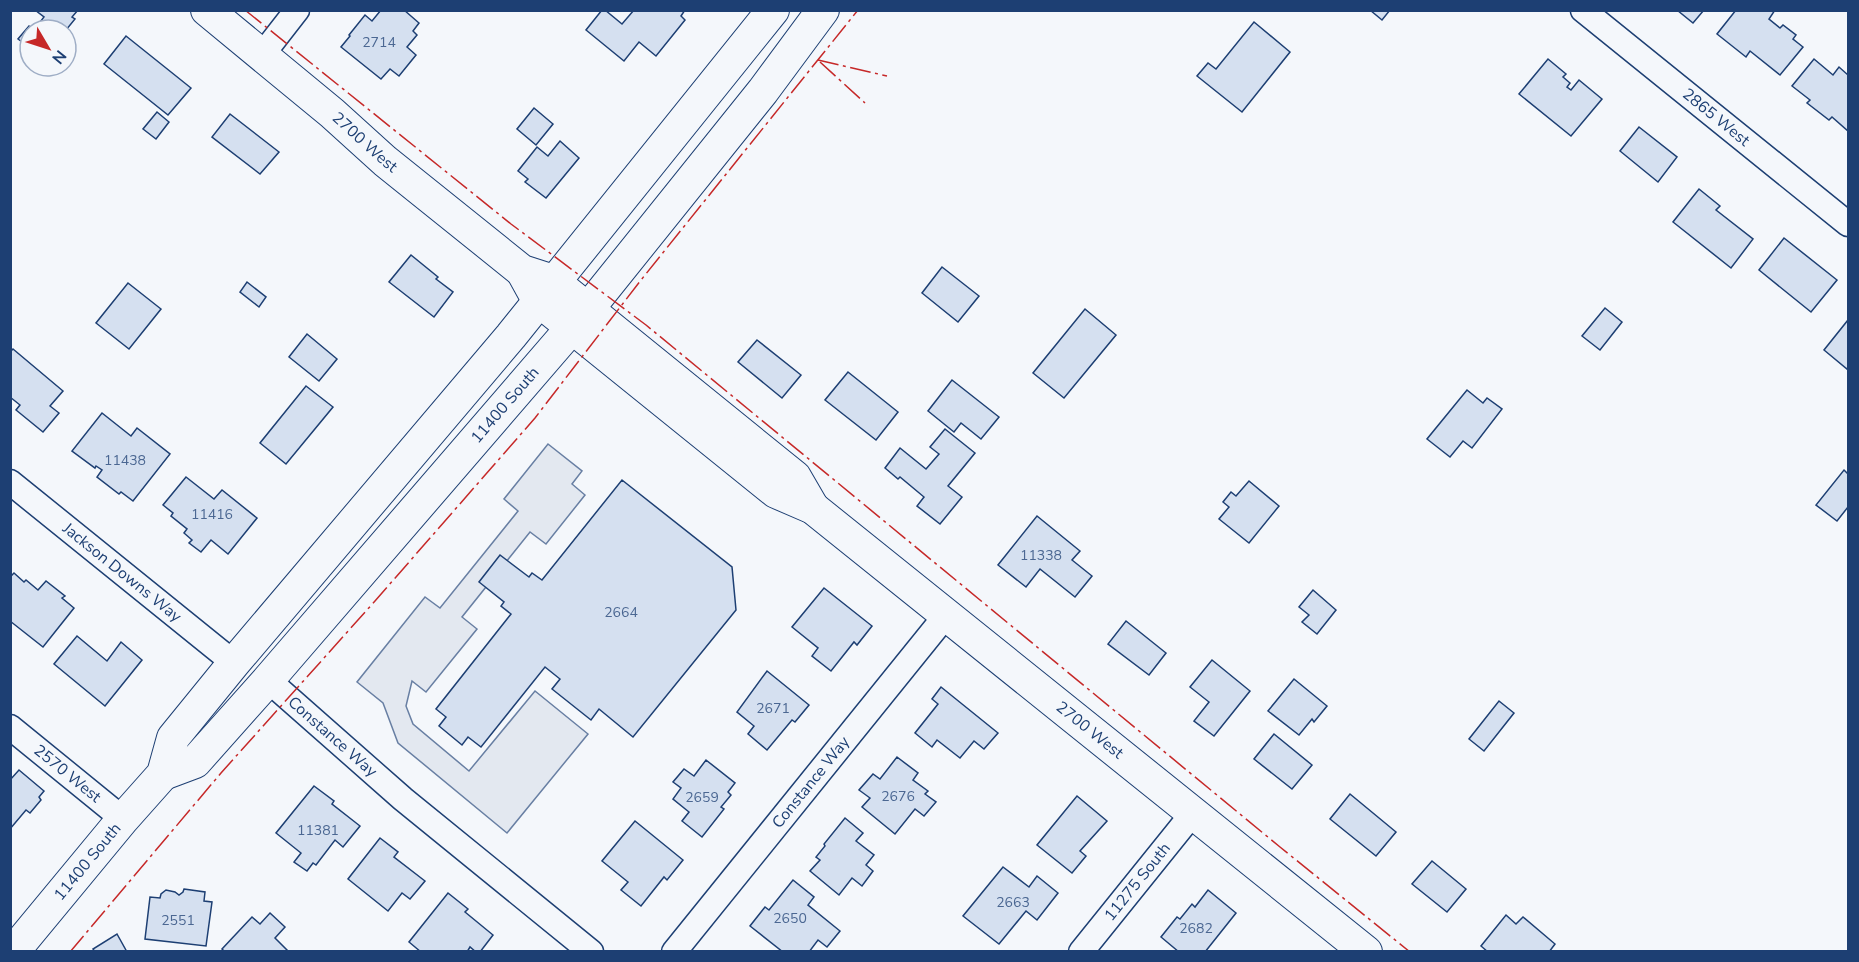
<svg xmlns="http://www.w3.org/2000/svg" width="1859" height="962" font-family="'Nunito Sans',sans-serif">
  <rect width="100%" height="100%" fill="#f4f7fb"/>
  <polygon fill="#e3e8f0" stroke="#687fa3" stroke-width="1.5" points="548,444 582,471 572,484 585,495 546,544 530,532 462,617 477,629 426,692 412,681 406,706 413,724 469,771 535,691 588,734 507,833 398,743 383,703 357,682 425,597 440,608 518,511 504,499"/>
  <g fill="#d5e0f0" stroke="#1d3f73" stroke-width="1.5">
    <polygon points="35,10 78,10 72,17 75,19 66,30 30,30 30,48 18,39 29,26 34,30 44,17"/>
    <polygon points="381,10 404,10 419,23 413,31 417,35 407,47 416,55 399,76 390,69 381,79 341,47 350,36 349,35 365,15 372,21"/>
    <polygon points="602,10 605,10 622,24 634,10 685,10 681,16 685,20 656,56 639,42 624,61 586,30"/>
    <polygon points="1370,10 1390,10 1382,20"/>
    <polygon points="1677,10 1704,10 1693,23"/>
    <polygon points="1736,10 1775,10 1769,19 1780,28 1783,25 1796,35 1793,39 1803,47 1780,75 1750,51 1746,57 1717,34"/>
    <polygon points="1254,22 1290,52 1242,112 1197,76 1208,63 1216,69"/>
    <polygon points="126,36 191,88 168,115 104,64"/>
    <polygon points="1548,59 1566,74 1563,77 1570,83 1567,87 1571,90 1579,80 1602,99 1571,136 1519,94"/>
    <polygon points="1814,59 1833,75 1839,67 1848,75 1848,131 1832,117 1829,120 1807,103 1810,100 1792,86"/>
    <polygon points="534,108 553,124 536,145 517,129"/>
    <polygon points="157,112 169,122 156,139 143,129"/>
    <polygon points="230,114 279,152 260,174 212,137"/>
    <polygon points="1639,127 1677,157 1658,182 1620,151"/>
    <polygon points="560,141 579,158 546,198 525,182 528,179 518,171 537,147 548,156"/>
    <polygon points="1699,189 1720,206 1716,210 1753,239 1731,268 1673,222"/>
    <polygon points="1784,238 1837,280 1811,312 1759,270"/>
    <polygon points="411,255 438,277 436,279 453,292 434,317 389,282"/>
    <polygon points="942,267 979,296 958,322 922,293"/>
    <polygon points="247,282 266,297 259,307 240,292"/>
    <polygon points="128,283 161,309 129,349 96,323"/>
    <polygon points="1605,308 1622,322 1600,350 1582,336"/>
    <polygon points="1085,309 1116,335 1064,398 1033,373"/>
    <polygon points="1848,320 1848,367 1847,369 1824,350"/>
    <polygon points="307,334 337,359 319,381 289,357"/>
    <polygon points="757,340 801,375 782,398 738,362"/>
    <polygon points="13,349 63,391 50,406 59,413 43,432 16,410 20,405 10,397 10,352"/>
    <polygon points="848,372 898,412 876,440 825,400"/>
    <polygon points="952,380 999,417 981,439 961,423 954,432 928,411"/>
    <polygon points="306,386 333,407 286,464 260,443"/>
    <polygon points="1467,390 1483,403 1487,398 1502,409 1472,448 1463,441 1450,457 1427,439"/>
    <polygon points="102,413 131,436 137,428 170,454 133,501 121,492 119,494 97,477 102,470 96,466 95,468 72,451"/>
    <polygon points="945,429 975,453 948,486 962,497 940,524 917,506 924,497 900,477 898,479 885,468 900,448 926,469 939,454 930,447"/>
    <polygon points="1844,470 1848,474 1848,507 1837,521 1816,505"/>
    <polygon points="186,477 214,499 222,490 257,518 228,554 211,540 201,552 189,543 192,540 184,533 187,529 171,516 173,513 163,505"/>
    <polygon points="622,480 732,567 736,610 633,737 599,709 591,720 552,689 560,679 545,667 481,747 468,737 462,745 439,726 446,717 436,709 511,614 501,606 504,602 479,582 500,555 529,577 532,573 542,580"/>
    <polygon points="1249,481 1279,506 1249,543 1219,519 1229,507 1223,502 1231,492 1236,496"/>
    <polygon points="1037,516 1080,551 1072,560 1092,576 1075,597 1040,569 1026,587 998,565"/>
    <polygon points="14,573 24,582 26,580 38,590 46,581 65,596 62,598 74,608 43,647 10,621 10,574 12,575"/>
    <polygon points="824,588 872,626 857,645 854,642 831,671 812,656 818,648 792,627"/>
    <polygon points="1313,590 1336,610 1317,634 1302,622 1309,615 1299,607"/>
    <polygon points="1126,621 1166,653 1149,675 1108,644"/>
    <polygon points="77,636 107,661 121,642 142,660 105,706 54,664"/>
    <polygon points="1212,660 1250,691 1214,736 1194,721 1209,702 1190,687"/>
    <polygon points="767,671 809,705 795,722 792,720 767,750 748,734 754,726 737,712"/>
    <polygon points="1294,679 1327,706 1314,722 1312,719 1299,735 1268,711"/>
    <polygon points="941,687 998,733 984,749 974,741 960,758 937,740 932,747 915,733 938,704 932,699"/>
    <polygon points="1499,701 1514,713 1484,751 1469,739"/>
    <polygon points="1274,734 1312,765 1292,789 1254,759"/>
    <polygon points="897,757 918,773 913,780 928,791 925,794 936,802 924,816 915,809 895,834 862,807 870,798 859,790 873,774 880,779"/>
    <polygon points="706,760 735,783 728,792 731,795 721,807 724,809 702,837 682,821 689,812 673,799 681,788 673,782 684,769 694,776"/>
    <polygon points="19,770 44,791 39,797 41,800 30,813 26,810 10,829 10,780"/>
    <polygon points="314,786 334,801 332,804 360,826 343,847 335,840 316,865 313,863 307,871 294,862 301,853 276,833"/>
    <polygon points="1350,794 1396,832 1376,856 1330,819"/>
    <polygon points="1077,796 1107,821 1080,851 1086,856 1072,873 1037,845"/>
    <polygon points="845,818 863,833 856,841 874,855 866,865 873,871 862,886 852,878 839,895 810,871 820,860 816,857 825,846 824,844"/>
    <polygon points="635,821 683,860 667,880 664,877 641,906 621,890 628,882 602,861"/>
    <polygon points="380,838 398,852 394,857 425,881 410,899 402,893 388,911 348,879"/>
    <polygon points="1432,861 1466,889 1447,912 1412,884"/>
    <polygon points="1003,867 1029,887 1037,876 1058,893 1037,920 1026,911 999,944 963,916"/>
    <polygon points="793,880 814,897 808,905 840,931 827,947 818,940 809,952 783,952 750,926 765,907 769,910"/>
    <polygon points="184,889 205,892 204,901 212,902 206,946 145,939 150,897 160,898 161,894 166,890 175,892 179,895 183,892"/>
    <polygon points="1208,890 1236,913 1205,952 1179,952 1161,937 1177,917 1180,919 1192,904 1195,907"/>
    <polygon points="448,893 468,909 465,912 493,935 480,952 476,952 470,947 467,952 421,952 409,942"/>
    <polygon points="270,913 285,927 275,938 289,952 225,952 222,949 252,917 260,924"/>
    <polygon points="1506,915 1516,924 1523,917 1555,944 1549,952 1488,952 1481,946"/>
    <polygon points="117,934 127,952 95,952 93,949"/>
  </g>
  <g fill="none" stroke-linecap="round" stroke-linejoin="round">
    <defs>
      <g id="minor">
        <path id="s1" d="M1583,10l265,214"/>
        <polyline points="262,55 297,10"/>
        <path id="s2" d="M10,482l224,181"/>
        <path id="s3" d="M268,680l135,119 188,153"/>
        <path id="s4" d="M10,727l113,92"/>
        <path id="s5" d="M674,952l273,-338"/>
        <path id="s6" d="M1081,952l112,-139"/>
      </g>
      <g id="major">
        <path id="s7" d="M207,10l125,103 53,48 137,110 31,10 242,196 18,31"/>
        <path id="s8" d="M522,271l16,29 238,192 37,16 553,444"/>
        <path id="s9" d="M163,774l32,-12 73,-82 320,-371 175,-218 60,-81"/>
        <path id="s10" d="M13,952l110,-133 40,-45 10,-36 61,-75 277,-327 262,-326"/>
      </g>
    </defs>
    <use href="#minor" stroke="#1d3f73" stroke-width="27"/>
    <use href="#major" stroke="#1d3f73" stroke-width="34"/>
    <use href="#minor" stroke="#f4f7fb" stroke-width="24"/>
    <use href="#major" stroke="#f4f7fb" stroke-width="32"/>
    <g stroke="#c62828" stroke-width="1.5" stroke-dasharray="21 4.5 3 4.5" stroke-linecap="butt">
      <polyline points="245,10 511,224 646,325 1280,847 1410,952"/>
      <polyline points="818,60 887,76"/>
      <polyline points="820,62 865,103"/>
      <polyline points="70,952 221,773 375,601 535,418 641,280 858,10"/>
    </g>
  </g>
  <g text-anchor="middle" dominant-baseline="central" stroke-width="4.5" stroke-linejoin="round" paint-order="stroke">
    <g font-size="14" fill="#4b6792">
      <text x="379" y="42">2714</text>
      <text x="125" y="460">11438</text>
      <text x="212" y="514">11416</text>
      <text x="1041" y="555">11338</text>
      <text x="621" y="612">2664</text>
      <text x="773" y="708">2671</text>
      <text x="898" y="796">2676</text>
      <text x="702" y="797">2659</text>
      <text x="318" y="830">11381</text>
      <text x="1013" y="902">2663</text>
      <text x="790" y="918">2650</text>
      <text x="178" y="920">2551</text>
      <text x="1196" y="928">2682</text>
    </g>
    <g font-size="16" fill="#1d3f73" stroke="#f4f7fb">
      <text stroke="none"><textPath href="#s1" startOffset="171">2865 West</textPath></text>
      <text stroke="none"><textPath href="#s7" startOffset="206">2700 West</textPath></text>
      <text stroke="none"><textPath href="#s9" startOffset="507">11400 South</textPath></text>
      <text stroke="none"><textPath href="#s2" startOffset="144">Jackson Downs Way</textPath></text>
      <text stroke="none"><textPath href="#s8" startOffset="734">2700 West</textPath></text>
      <text stroke="none"><textPath href="#s3" startOffset="86">Constance Way</textPath></text>
      <text stroke="none"><textPath href="#s4" startOffset="74">2570 West</textPath></text>
      <text stroke="none"><textPath href="#s5" startOffset="218">Constance Way</textPath></text>
      <text stroke="none"><textPath href="#s10" startOffset="117">11400 South</textPath></text>
      <text stroke="none"><textPath href="#s6" startOffset="90">11275 South</textPath></text>
    </g>
  </g>
  <rect width="1859" height="962" fill="none" stroke="#1d3f73" stroke-width="24"/>
  <g transform="translate(48 48) rotate(129)"><circle r="28" fill="#f4f7fb" stroke="#9eadc5" stroke-width="1.5"/>
  <path d="M0-4.5L10 22L0 15L-10 22Z" fill="#c62828"/>
  <text y="-9" font-size="16" font-weight="bold" text-anchor="middle" fill="#1d3f73">N</text>
  </g>
</svg>
